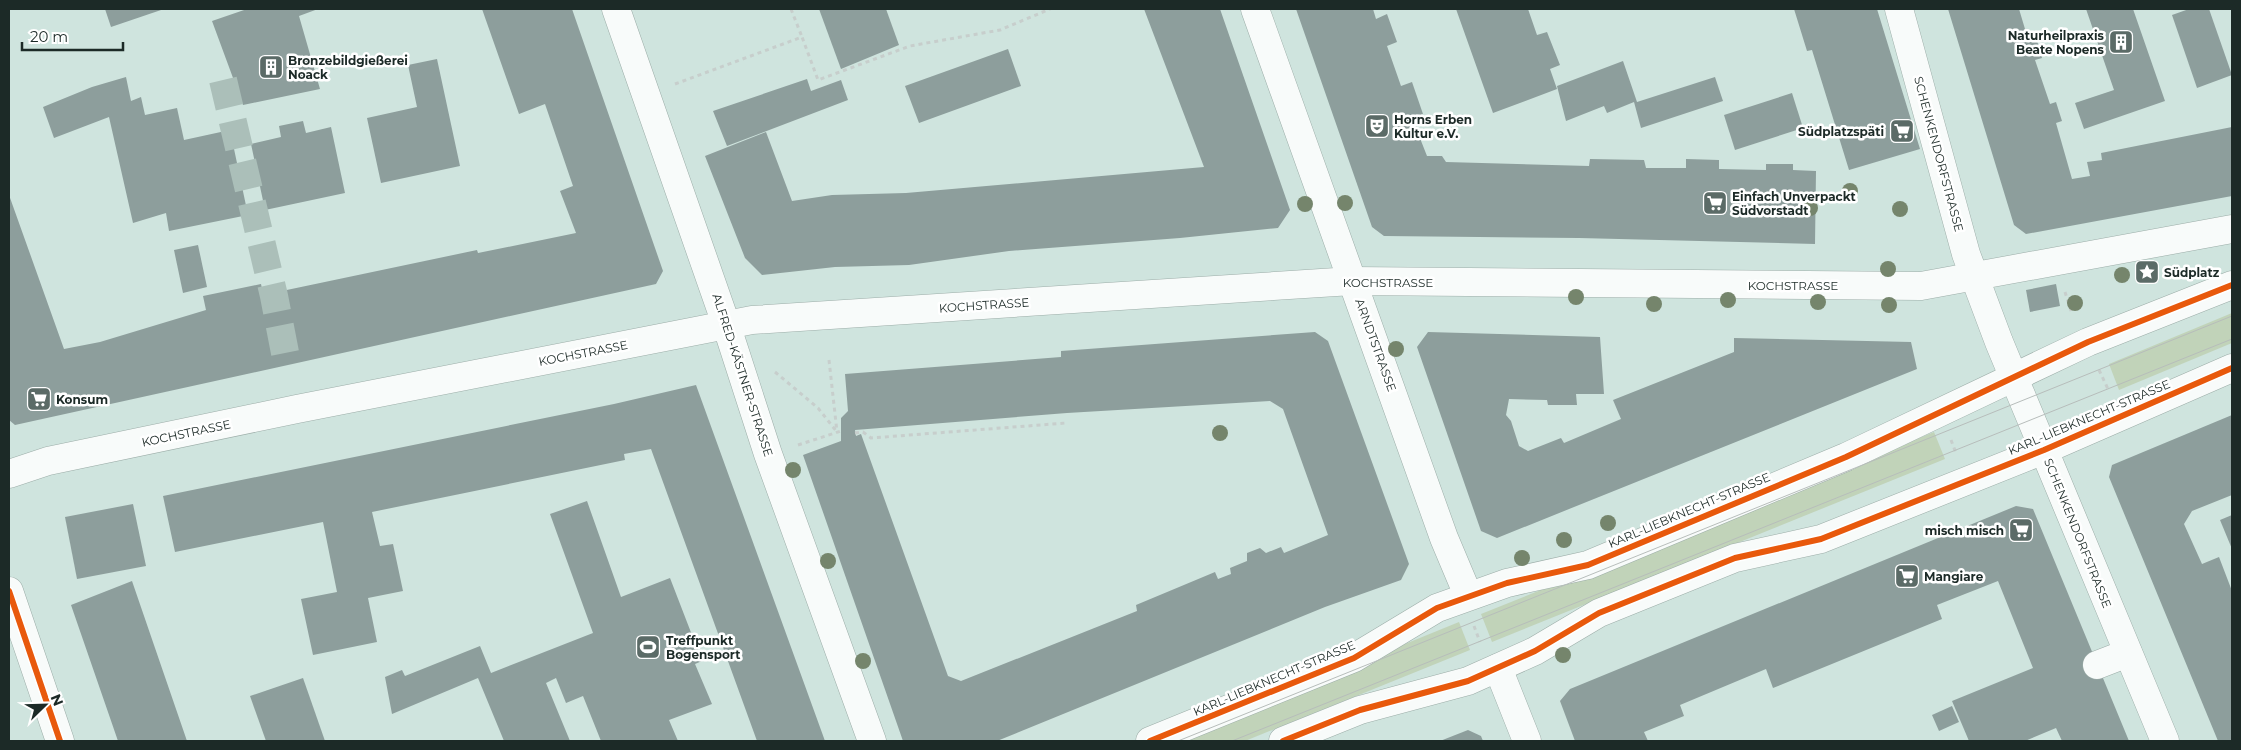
<svg xmlns="http://www.w3.org/2000/svg" width="2241" height="750" font-family="Montserrat,sans-serif">
  <rect width="100%" height="100%" fill="#cfe4de"/>
  <g fill="#c1d3b9">
    <polygon points="2232,313 2232,343 2119,390 2109,364"/>
    <polygon points="1934,432 1945,459 1492,642 1481,614"/>
    <polygon points="1459,622 1470,650 1245,741 1167,741"/>
  </g>
  <g fill="#8d9e9c" fill-rule="evenodd">
    <polygon points="105,9 164,9 111,27"/>
    <polygon points="247,9 318,9 299,16 320,89 243,105 212,21"/>
    <polygon points="482,9 572,9 663,271 656,284 15,425 9,420 9,195 64,349 100,342 206,310 203,296 261,284 264,298 283,294 282,291 477,250 478,253 576,233 560,191 573,186 545,104 519,114"/>
    <polygon points="819,9 886,9 899,45 841,69"/>
    <polygon points="1144,9 1220,9 1290,210 1278,228 1180,238 1009,251 909,265 835,267 762,275 745,258 705,156 766,132 792,201 832,195 906,193 1204,167"/>
    <polygon points="1296,9 1373,9 1376,19 1387,14 1397,42 1387,46 1401,86 1412,82 1423,114 1412,118 1427,156 1442,156 1446,162 1589,166 1590,159 1644,160 1646,168 1686,168 1686,159 1719,160 1719,169 1766,170 1766,164 1793,164 1793,170 1816,171 1815,244 1579,238 1384,236 1372,227"/>
    <polygon points="1456,9 1528,9 1537,35 1547,32 1560,65 1550,69 1557,89 1493,113"/>
    <polygon points="1794,9 1877,9 1920,149 1849,170 1812,50 1807,51"/>
    <polygon points="1948,9 2019,9 2028,39 2036,37 2042,58 2035,60 2050,104 2056,102 2062,121 2056,123 2072,179 2090,176 2087,162 2102,160 2101,153 2232,127 2232,196 2026,234 2014,225"/>
    <polygon points="2086,9 2133,9 2165,101 2084,129 2075,103 2114,90"/>
    <polygon points="2189,9 2209,9 2232,75 2197,88 2172,15"/>
    <polygon points="1008,49 1021,86 919,123 905,86"/>
    <polygon points="437,59 460,166 381,183 367,118 417,107 408,65"/>
    <polygon points="1623,61 1637,102 1715,77 1723,101 1641,128 1634,102 1607,113 1604,106 1566,121 1557,86"/>
    <polygon points="126,77 131,101 141,97 145,115 177,108 184,140 230,130 248,215 169,231 166,213 133,223 109,117 54,138 43,107 92,87"/>
    <polygon points="807,79 811,91 841,80 848,100 727,146 713,111"/>
    <polygon points="1792,93 1803,128 1735,150 1724,115"/>
    <polygon points="303,121 306,133 331,127 345,193 265,210 251,144 281,137 279,126"/>
    <polygon points="198,245 207,287 183,293 174,250"/>
    <polygon points="2056,284 2060,306 2030,312 2026,290"/>
    <path d="M1315,332l13,9 81,223 -8,16 -76,27 -328,134h-94l-100,-286 38,-14v-23l7,-7 -3,-37 216,-17v-6zM1270,401l13,8 45,126 -44,18 -3,-6 -15,6 -6,-5 -13,5v8l-17,7 1,6 -13,5 -3,-7 -79,33 1,6 -176,70 -13,-5 -87,-242 -5,2 -1,-6 212,-17z"/>
    <polygon points="1428,332 1600,337 1604,394 1576,394 1577,405 1548,405 1547,400 1509,399 1506,415 1511,421 1519,446 1528,451 1561,438 1564,443 1621,419 1613,400 1734,352 1734,338 1911,342 1917,369 1497,538 1481,531 1417,347"/>
    <polygon points="696,385 825,741 757,741 651,449 624,454 625,460 372,512 380,546 393,544 403,591 368,598 377,642 313,655 301,599 337,592 323,522 175,552 163,496 614,404"/>
    <polygon points="2232,415 2232,495 2192,511 2184,524 2202,564 2219,557 2232,591 2232,741 2218,741 2109,477 2112,465"/>
    <polygon points="587,501 621,597 670,578 702,661 695,664 712,704 669,720 678,741 601,741 583,696 566,703 556,678 546,683 570,741 504,741 478,678 392,714 385,677 402,670 405,676 480,646 491,673 593,633 550,514"/>
    <polygon points="133,504 146,566 77,579 65,517"/>
    <polygon points="2016,506 2033,509 2129,741 2062,741 2056,728 2025,741 1969,741 1952,701 2033,668 1998,581 1937,605 1942,619 1773,688 1766,669 1680,705 1684,716 1644,732 1648,741 1575,741 1560,701 1570,689"/>
    <polygon points="2232,515 2232,549 2220,520"/>
    <polygon points="132,581 155,648 187,741 118,741 71,605"/>
    <polygon points="303,678 325,741 266,741 250,696"/>
    <polygon points="1952,706 1959,722 1939,731 1932,715"/>
    <polygon points="1468,730 1481,736 1483,741 1440,741"/>
  </g>
  <g fill="none" stroke-linecap="round" stroke-linejoin="round">
    <polyline stroke="#abbfb9" stroke-width="28" stroke-dasharray="28 14" stroke-linecap="butt" points="223,80 274,296 287,363"/>
    <defs>
      <g id="minor">
        <polyline points="616,9 726,324 768,454 872,741"/>
        <polyline points="1255,9 1444,538 1468,595"/>
        <polyline points="1899,9 1966,254 1999,342 2165,741"/>
        <polyline points="9,474 48,461 297,409 752,320 1352,281 1921,286 2232,229"/>
        <polyline points="2097,665 2128,653"/>
        <polyline points="1498,668 1527,741"/>
      </g>
      <g id="major">
        <polyline points="9,591 60,741"/>
        <polyline points="1150,741 1354,658 1437,608 1507,583 1588,565 1846,457 2088,342 2232,285"/>
        <polyline points="1283,741 1360,710 1468,681 1535,651 1599,613 1735,558 1821,539 2044,450 2232,368"/>
      </g>
    </defs>
    <use href="#minor" stroke="#9cada8" stroke-width="29"/>
    <use href="#major" stroke="#9cada8" stroke-width="29"/>
    <g stroke="#c7cecc" stroke-width="3" stroke-dasharray="4 4" stroke-linecap="butt">
      <polyline points="791,9 802,37"/>
      <polyline points="675,84 802,37 818,80 910,46 1000,30 1050,9"/>
      <polyline points="2065,292 2072,314"/>
      <polyline points="829,360 837,432"/>
      <polyline points="2099,370 2108,389"/>
      <polyline points="775,372 818,408 837,432"/>
      <polyline points="855,433 863,432 871,438 1066,423"/>
      <polyline points="1951,440 1956,453"/>
      <polyline points="798,445 841,431"/>
      <polyline points="1474,626 1480,642"/>
    </g>
    <use href="#minor" stroke="#f8fbfa" stroke-width="28"/>
    <use href="#major" stroke="#f8fbfa" stroke-width="28"/>
    <g stroke="#b7bdbb" stroke-width="1">
      <polyline points="1178,741 2232,316"/>
      <polyline points="1232,741 2232,339"/>
    </g>
    <defs>
      <g id="cycleway">
        <polyline points="9,591 60,741"/>
        <polyline points="1150,741 1354,658 1437,608 1507,583 1588,565 1846,457 2088,342 2232,285"/>
        <polyline points="1283,741 1360,710 1468,681 1535,651 1599,613 1735,558 1821,539 2044,450 2232,368"/>
      </g>
    </defs>
    <use href="#cycleway" stroke="#fff" stroke-width="9"/>
    <use href="#cycleway" stroke="#e8590c" stroke-width="6"/>
  </g>
  <g fill="#75856c">
    <circle cx="1850" cy="191" r="8"/>
    <circle cx="1345" cy="203" r="8"/>
    <circle cx="1305" cy="204" r="8"/>
    <circle cx="1810" cy="208" r="8"/>
    <circle cx="1900" cy="209" r="8"/>
    <circle cx="1888" cy="269" r="8"/>
    <circle cx="2122" cy="275" r="8"/>
    <circle cx="1576" cy="297" r="8"/>
    <circle cx="1728" cy="300" r="8"/>
    <circle cx="1818" cy="302" r="8"/>
    <circle cx="2075" cy="303" r="8"/>
    <circle cx="1654" cy="304" r="8"/>
    <circle cx="1889" cy="305" r="8"/>
    <circle cx="1396" cy="349" r="8"/>
    <circle cx="1220" cy="433" r="8"/>
    <circle cx="793" cy="470" r="8"/>
    <circle cx="1608" cy="523" r="8"/>
    <circle cx="1564" cy="540" r="8"/>
    <circle cx="1522" cy="558" r="8"/>
    <circle cx="828" cy="561" r="8"/>
    <circle cx="1563" cy="655" r="8"/>
    <circle cx="863" cy="661" r="8"/>
  </g>
  <defs>
    <symbol id="building-square" viewBox="-11 -11 22 22"><rect x="-9" y="-9" width="18" height="18" rx="4" fill="#5b6b67" stroke="#fff"/><path d="M-4-6H4V6H1V3H-1V6H-4ZM-2.5-4.3h1.7v1.8h-1.7ZM.8-4.3h1.7v1.8H.8ZM-2.5-1h1.7V.8h-1.7ZM.8-1h1.7V.8H.8Z" fill="#fff"/></symbol>
    <symbol id="theatre-square" viewBox="-11 -11 22 22"><rect x="-9" y="-9" width="18" height="18" rx="4" fill="#5b6b67" stroke="#fff"/><path d="M-5-5.5Q0-4 5-5.5V0Q5 5 0 6Q-5 5-5 0ZM-3.3-2.5H-1v1.5H-3.3ZM1-2.5H3.3v1.5H1ZM-2.8 1Q0 5.5 2.8 1Z" fill="#fff"/></symbol>
    <symbol id="supermarket-square" viewBox="-11 -11 22 22"><rect x="-9" y="-9" width="18" height="18" rx="4" fill="#5b6b67" stroke="#fff"/><path d="M-6-5.5h2.5l.6 2H6L4.5 2H-2.5L-4.4-4H-6ZM-1.5 3.2a1.3 1.3 0 1 0 .1 0ZM3 3.2a1.3 1.3 0 1 0 .1 0Z" fill="#fff"/></symbol>
    <symbol id="sight-square" viewBox="-11 -11 22 22"><rect x="-9" y="-9" width="18" height="18" rx="4" fill="#5b6b67" stroke="#fff"/><path d="M0-6L1.8-2.2L6-1.7L2.9 1.2L3.7 5.4L0 3.3L-3.7 5.4L-2.9 1.2L-6-1.7L-1.8-2.2Z" fill="#fff"/></symbol>
    <symbol id="stadium-square" viewBox="-11 -11 22 22"><rect x="-9" y="-9" width="18" height="18" rx="4" fill="#5b6b67" stroke="#fff"/><path d="M0-5a6.5 5 0 1 0 0 10a6.5 5 0 1 0 0-10ZM-3.5-1.8h7v3.6h-7Z" fill="#fff"/></symbol>
  </defs>
  <g fill-rule="evenodd">
    <use href="#building-square" x="2107" y="28" width="28" height="28"/>
    <use href="#building-square" x="257" y="53" width="28" height="28"/>
    <use href="#theatre-square" x="1363" y="112" width="28" height="28"/>
    <use href="#supermarket-square" x="1888" y="117" width="28" height="28"/>
    <use href="#supermarket-square" x="1701" y="189" width="28" height="28"/>
    <use href="#sight-square" x="2133" y="258" width="28" height="28"/>
    <use href="#supermarket-square" x="25" y="385" width="28" height="28"/>
    <use href="#supermarket-square" x="2007" y="516" width="28" height="28"/>
    <use href="#supermarket-square" x="1893" y="562" width="28" height="28"/>
    <use href="#stadium-square" x="634" y="633" width="28" height="28"/>
  </g>
  <g text-anchor="middle" dominant-baseline="central" stroke-width="5" stroke-linejoin="round" paint-order="stroke">
    <g font-size="12" font-weight="bold" fill="#1c2a27" stroke="#fff" text-anchor="start">
      <text x="2104" y="35" text-anchor="end">Naturheilpraxis<tspan x="2104" dy="14">Beate Nopens</tspan></text>
      <text x="288" y="60">Bronzebildgießerei<tspan x="288" dy="14">Noack</tspan></text>
      <text x="1394" y="119">Horns Erben<tspan x="1394" dy="14">Kultur e.V.</tspan></text>
      <text x="1884" y="131" text-anchor="end">Südplatzspäti</text>
      <text x="1732" y="196">Einfach Unverpackt<tspan x="1732" dy="14">Südvorstadt</tspan></text>
      <text x="2164" y="272">Südplatz</text>
      <text x="56" y="399">Konsum</text>
      <text x="2004" y="530" text-anchor="end">misch misch</text>
      <text x="1924" y="576">Mangiare</text>
      <text x="666" y="640">Treffpunkt<tspan x="666" dy="14">Bogensport</tspan></text>
    </g>
    <g font-size="12" fill="#1c2a27" stroke="#fff">
      <text transform="translate(1939 154) rotate(75)">SCHENKENDORFSTRASSE</text>
      <text x="1388" y="282">KOCHSTRASSE</text>
      <text x="1793" y="285">KOCHSTRASSE</text>
      <text transform="translate(984 305) rotate(-4)">KOCHSTRASSE</text>
      <text transform="translate(1376 345) rotate(70)">ARNDTSTRASSE</text>
      <text transform="translate(583 353) rotate(-11)">KOCHSTRASSE</text>
      <text transform="translate(743 375) rotate(72)">ALFRED-KÄSTNER-STRASSE</text>
      <text transform="translate(2089 417) rotate(-23)">KARL-LIEBKNECHT-STRASSE</text>
      <text transform="translate(186 433) rotate(-12)">KOCHSTRASSE</text>
      <text transform="translate(1689 510) rotate(-23)">KARL-LIEBKNECHT-STRASSE</text>
      <text transform="translate(2078 533) rotate(68)">SCHENKENDORFSTRASSE</text>
      <text transform="translate(1274 678) rotate(-23)">KARL-LIEBKNECHT-STRASSE</text>
    </g>
  </g>
  <rect width="2241" height="750" fill="none" stroke="#1c2a27" stroke-width="20"/>
  <g transform="translate(45 705) rotate(67)" stroke="#ffffff" stroke-width="4" paint-order="stroke">
  <path d="M0-4L9 19L0 12L-9 19Z" fill="#1c2a27"/>
  <text y="-8" font-size="14" font-weight="bold" text-anchor="middle" fill="#1c2a27">N</text>
  </g>
  <path d="M22 42v8h101v-8" fill="none" stroke="#1c2a27" stroke-width="2.5"/>
  <text x="30" y="42" font-size="15" fill="#1c2a27" stroke="#ffffff" stroke-width="4" paint-order="stroke">20 m</text>
</svg>
